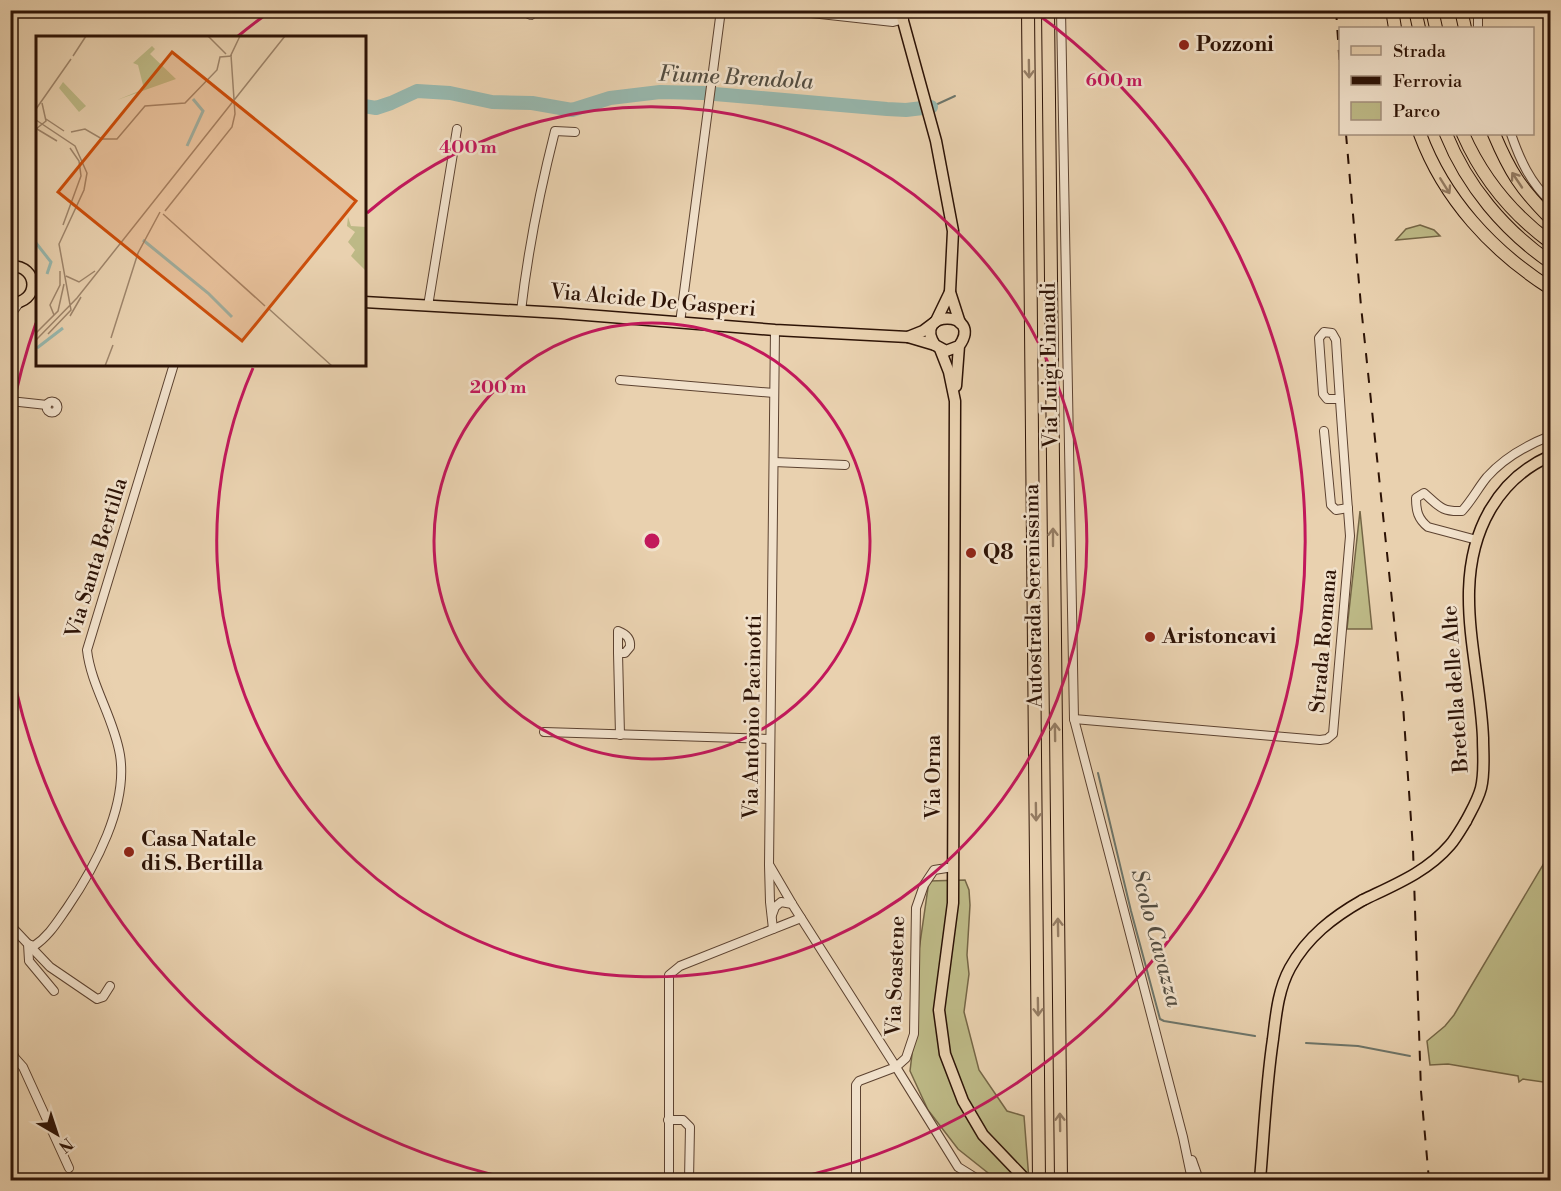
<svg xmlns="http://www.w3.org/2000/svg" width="1561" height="1191" font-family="'Libre Bodoni',serif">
  <rect width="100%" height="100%" fill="#e9d1af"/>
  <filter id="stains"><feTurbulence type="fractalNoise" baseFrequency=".00333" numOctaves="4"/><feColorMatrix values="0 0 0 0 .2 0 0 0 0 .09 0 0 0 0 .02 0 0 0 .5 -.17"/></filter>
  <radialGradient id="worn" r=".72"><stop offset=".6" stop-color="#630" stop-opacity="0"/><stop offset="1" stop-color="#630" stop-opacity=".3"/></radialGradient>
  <g fill="#bdb986" stroke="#756646" stroke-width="1.5">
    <polygon points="1420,225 1434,230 1440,236 1396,240 1406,229"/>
    <polygon points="1360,511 1372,629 1347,629"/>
    <polygon points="1550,853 1550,1083 1523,1079 1519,1082 1518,1076 1448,1064 1430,1065 1427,1041 1445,1026 1454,1015"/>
    <polygon points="965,880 969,890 970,905 967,955 969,974 964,1012 979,1070 1007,1111 1024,1116 1029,1180 997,1180 958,1149 928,1110 910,1071 918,1005 918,957 929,881"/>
  </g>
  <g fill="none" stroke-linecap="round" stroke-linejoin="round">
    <g stroke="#6d756a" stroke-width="2">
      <polyline points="931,107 955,96"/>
      <polyline points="1098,773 1131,911 1160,1019 1164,1021 1255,1036"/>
      <polyline points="1306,1043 1358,1046 1410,1056"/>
    </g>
    <polyline stroke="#97b7ad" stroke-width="14" points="364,106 376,108 391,103 417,91 450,93 492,102 532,103 572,110 610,98 660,92 703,93 887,109 906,110 931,107"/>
    <defs>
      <g id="minor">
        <polyline points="520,10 531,15 533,10"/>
        <polyline points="784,10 893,22 904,19"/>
        <polyline points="1061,10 1074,719 1183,1137 1192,1180"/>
        <polyline points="1478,10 1478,28"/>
        <path d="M1511,134c9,26 19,48 39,67"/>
        <polyline points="428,306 457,129"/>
        <path d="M521,311c7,-61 19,-121 34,-180l20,1"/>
        <polyline points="10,323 12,313 19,303"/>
        <polyline points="680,323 721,10"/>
        <polyline points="620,380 774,393"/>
        <polyline points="10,401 47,405"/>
        <circle cx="52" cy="407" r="5.5"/>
        <polyline points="1324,431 1331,505 1336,510 1348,508"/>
        <polyline points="774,462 845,465"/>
        <path d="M1477,540l-49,-13c-10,-8 -12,-16 -12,-29l8,-5c15,13 17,19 38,18 10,-11 16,-23 25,-34 17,-19 40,-32 63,-41"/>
        <path d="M618,653v-22c8,3 13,7 12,16l-5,6h-7l2,82"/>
        <path d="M1074,719l246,21 7,-1 6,-5 17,-198c-5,-65 -10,-131 -14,-196l-4,-7 -8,-1 -5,6 4,56 4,5h13"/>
        <polyline points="544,732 770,739"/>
        <polyline points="770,866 794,907 896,1067 859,1081 856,1085 856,1180"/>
        <polyline points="953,867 934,870 924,885 916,908 914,1034 906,1058 896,1067 958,1167 979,1180"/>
        <polyline points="772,915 775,907 781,902 792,904"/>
        <polyline points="10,925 28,944 29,961 54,991"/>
        <polyline points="773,929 770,902 769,865 775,330"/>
        <path d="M110,986l-7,11 -6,2 -47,-32 -22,-23 6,2c15,-10 23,-24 33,-38 28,-41 61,-102 53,-153 -6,-37 -29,-69 -33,-105l87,-286"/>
        <polyline points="10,1048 15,1058 23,1067 69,1168"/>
        <polyline points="668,1120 683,1120 690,1127 689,1180"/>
        <polyline points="1192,1160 1199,1180"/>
        <polyline points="669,1180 669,975 680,966 801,918"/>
      </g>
      <g id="major">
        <polyline points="900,10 936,141 953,231 950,292 960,323"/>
        <path d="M10,266c30,-1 30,38 0,37"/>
        <polyline points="364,302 561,313 775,330 908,337 923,331 935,322"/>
        <polyline points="936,321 950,292"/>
        <polyline points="908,337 935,345"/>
        <polyline points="940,349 949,372 955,401 953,903 939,1010 945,1054 963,1101 983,1135 1026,1180"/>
        <path d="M956,386l3,-40c26,-36 -48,-37 -24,-1l11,6 13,-5"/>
        <path d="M1466,821c5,-10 12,-21 15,-33 4,-16 2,-34 2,-50 -3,-76 -34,-157 7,-228 14,-24 35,-43 60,-54"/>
        <path d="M1260,1180c4,-47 6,-94 13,-141 3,-24 5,-49 17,-71 17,-31 43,-51 73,-68"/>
      </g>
      <g id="highway">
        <polyline points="1028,10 1039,1180"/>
        <polyline points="1048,10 1061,1180"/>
        <polyline points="1392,10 1395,28"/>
        <polyline points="1415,10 1419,28"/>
        <polyline points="1432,10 1436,28"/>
        <polyline points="1461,10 1465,28"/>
        <path d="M1420,134c24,65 72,117 130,154"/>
        <path d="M1446,134c21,52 58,96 104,128"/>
        <path d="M1463,134c19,43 49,80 87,108"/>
        <path d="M1494,134c16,38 27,55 56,84"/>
      </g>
    </defs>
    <use href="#minor" stroke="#5c4230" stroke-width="10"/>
    <use href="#major" stroke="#2d1306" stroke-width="13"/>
    <use href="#highway" stroke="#2d1306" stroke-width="14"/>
    <use href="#minor" stroke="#f1e1cb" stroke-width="8"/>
    <use href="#major" stroke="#e9d1af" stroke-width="10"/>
    <use href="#highway" stroke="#e9d1af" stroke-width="12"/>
    <g stroke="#2d1306" stroke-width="2" stroke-dasharray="10 10" stroke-linecap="butt">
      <polyline points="1336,10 1340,68"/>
      <polyline points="1346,134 1361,306 1403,705 1413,849 1421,1091 1429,1180"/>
    </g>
    <defs>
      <path id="major-bridge" d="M1363,900c31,-15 64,-28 87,-55 6,-7 11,-16 16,-24"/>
    </defs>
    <use href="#major-bridge" stroke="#2d1306" stroke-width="13" stroke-linecap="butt"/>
    <use href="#major-bridge" stroke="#e9d1af" stroke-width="10"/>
  </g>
  <defs><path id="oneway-shaft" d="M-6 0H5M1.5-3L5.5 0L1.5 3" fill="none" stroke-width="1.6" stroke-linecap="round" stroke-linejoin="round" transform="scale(1.5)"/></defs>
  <g stroke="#947c63">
    <use href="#oneway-shaft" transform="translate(1029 69) rotate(89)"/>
    <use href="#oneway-shaft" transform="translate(1517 180) rotate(-124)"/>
    <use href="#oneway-shaft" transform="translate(1445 186) rotate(58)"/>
    <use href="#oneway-shaft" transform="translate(1053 537) rotate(-90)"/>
    <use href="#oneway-shaft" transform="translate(1055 732) rotate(-91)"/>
    <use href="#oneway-shaft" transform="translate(1036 812) rotate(89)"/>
    <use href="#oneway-shaft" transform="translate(1058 927) rotate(-91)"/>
    <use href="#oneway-shaft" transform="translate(1038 1007) rotate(89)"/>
    <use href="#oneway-shaft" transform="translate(1060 1122) rotate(-91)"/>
  </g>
  <g fill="none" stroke="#c2185b" stroke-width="3">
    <circle cx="652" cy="541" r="218"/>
    <path d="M367 213A435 435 0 1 1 253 368"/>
    <path d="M516 1180A653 653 0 0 1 11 666M11 416A653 653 0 0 1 36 323M237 37A653 653 0 0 1 268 13M1036 13A653 653 0 0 1 788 1180"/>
  </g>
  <g fill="#8f2418" stroke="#f1e1cb" stroke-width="2">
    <circle cx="1184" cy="45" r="6"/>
    <circle cx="971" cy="553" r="6"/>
    <circle cx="1150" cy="637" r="6"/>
    <circle cx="129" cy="852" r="6"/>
  </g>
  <g text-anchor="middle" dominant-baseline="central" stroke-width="5" stroke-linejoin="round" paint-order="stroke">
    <g font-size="21" font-weight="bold" fill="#2d1306" stroke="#f1e1cb" text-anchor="start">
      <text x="1196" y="45">Pozzoni</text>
      <text x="983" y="553">Q8</text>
      <text x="1162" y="637">Aristoncavi</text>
      <text x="141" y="840">Casa Natale<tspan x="141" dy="24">di S. Bertilla</tspan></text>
    </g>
    <g font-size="21" fill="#2d1306" stroke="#f1e1cb">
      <text transform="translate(653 301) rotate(5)">Via Alcide De Gasperi</text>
      <text transform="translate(1050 365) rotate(-91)">Via Luigi Einaudi</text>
      <text transform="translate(97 558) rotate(-73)">Via Santa Bertilla</text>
      <text transform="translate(1034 596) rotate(-91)">Autostrada Serenissima</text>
      <text transform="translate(1324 641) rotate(-85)">Strada Romana</text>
      <text transform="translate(1456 689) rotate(-94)">Bretella delle Alte</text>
      <text transform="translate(753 717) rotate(-89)">Via Antonio Pacinotti</text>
      <text transform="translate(934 777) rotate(-90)">Via Orna</text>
      <text transform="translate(896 976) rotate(-88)">Via Soastene</text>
    </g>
    <g font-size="22" font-style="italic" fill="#524c40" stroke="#f1e1cb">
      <text transform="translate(736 78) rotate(3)">Fiume Brendola</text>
      <text transform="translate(1156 938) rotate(75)">Scolo Cavazza</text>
    </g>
  </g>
  <g transform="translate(36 36)">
    <rect width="330" height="330" fill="#e9d1af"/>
    <path d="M116,10l3,3 -5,5 26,25 -59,21 27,-11 -6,-24 -5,-2zM27,46l23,24 -7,6 -20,-24zM312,181l3,9 15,1v44l-15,-15 4,-6 -7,-8 7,-10 -8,-6z" fill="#bdb986"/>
    <path fill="none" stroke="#97b7ad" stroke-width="3" d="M151,110l16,-35 -10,-12M107,204l65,53 24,24M0,207l15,19 -4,12M1,312l26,-20"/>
    <path fill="none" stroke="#9e856b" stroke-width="1.5" d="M172,0l18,18M37,20l13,-20M0,73l35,-50M10,83l18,12M0,84l39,26 12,27 -3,17 -25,54 12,66 -23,24M0,93l10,-8 -4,-18M1,93l20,12M35,96l14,-3 17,10h15l28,-33 40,-3 32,-33 3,-13 12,-1M129,175l67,-84 3,-13 -4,-59 9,-19M127,178l102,92M27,189l18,-49 -2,-15 -9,-13M30,240l13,6 16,-11M233,273l63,57M18,279l-4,-10 10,-20v-14M34,280l11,-19M0,297l22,-22 6,-27M75,302l27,-85 22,-41M0,304l41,-42 208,-262M69,330l8,-21"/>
    <path fill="#cc4e0b" fill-opacity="0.15" stroke="#cc4e0b" stroke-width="3" d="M136,16l184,149 -114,140 -184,-149z"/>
    <rect width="330" height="330" fill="none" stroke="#2d1306" stroke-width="3"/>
  </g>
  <circle cx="652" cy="541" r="9" fill="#c2185b" stroke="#f1e1cb" stroke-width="3"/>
  <g font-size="18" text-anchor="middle" font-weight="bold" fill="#c2185b" stroke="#f1e1cb" stroke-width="5" stroke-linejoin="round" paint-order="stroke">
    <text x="1114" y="86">600 m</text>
    <text x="468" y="153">400 m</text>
    <text x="498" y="393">200 m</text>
  </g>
  <rect width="1561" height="1191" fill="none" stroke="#e9d1af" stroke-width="36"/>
  <rect x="12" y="12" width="1537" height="1167" fill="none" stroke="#2d1306" stroke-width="3"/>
  <rect x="18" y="18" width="1525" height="1155" fill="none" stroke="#2d1306" stroke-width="1.5"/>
  <rect x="1339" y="27" width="195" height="108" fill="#f1e1cb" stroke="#a38f7c" stroke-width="1.5"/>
  <rect x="1351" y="46" width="30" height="9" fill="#e9d1af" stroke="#a38f7c" stroke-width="1.5"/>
  <text x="1393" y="57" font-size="18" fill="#2d1306">Strada</text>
  <rect x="1351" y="76" width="30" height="9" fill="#2d1306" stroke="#a38f7c" stroke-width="1.5"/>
  <text x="1393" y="87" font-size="18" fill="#2d1306">Ferrovia</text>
  <rect x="1351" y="102" width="30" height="18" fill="#bdb986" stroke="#a38f7c" stroke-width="1.5"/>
  <text x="1393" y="117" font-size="18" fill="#2d1306">Parco</text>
  <g transform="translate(57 1134) rotate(141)" stroke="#f1e1cb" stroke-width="4.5" paint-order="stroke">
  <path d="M0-4.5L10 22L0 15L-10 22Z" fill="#2d1306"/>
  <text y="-9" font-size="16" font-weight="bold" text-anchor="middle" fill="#2d1306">N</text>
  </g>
  <rect width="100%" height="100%" filter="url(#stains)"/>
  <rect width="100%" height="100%" fill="url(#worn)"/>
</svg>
